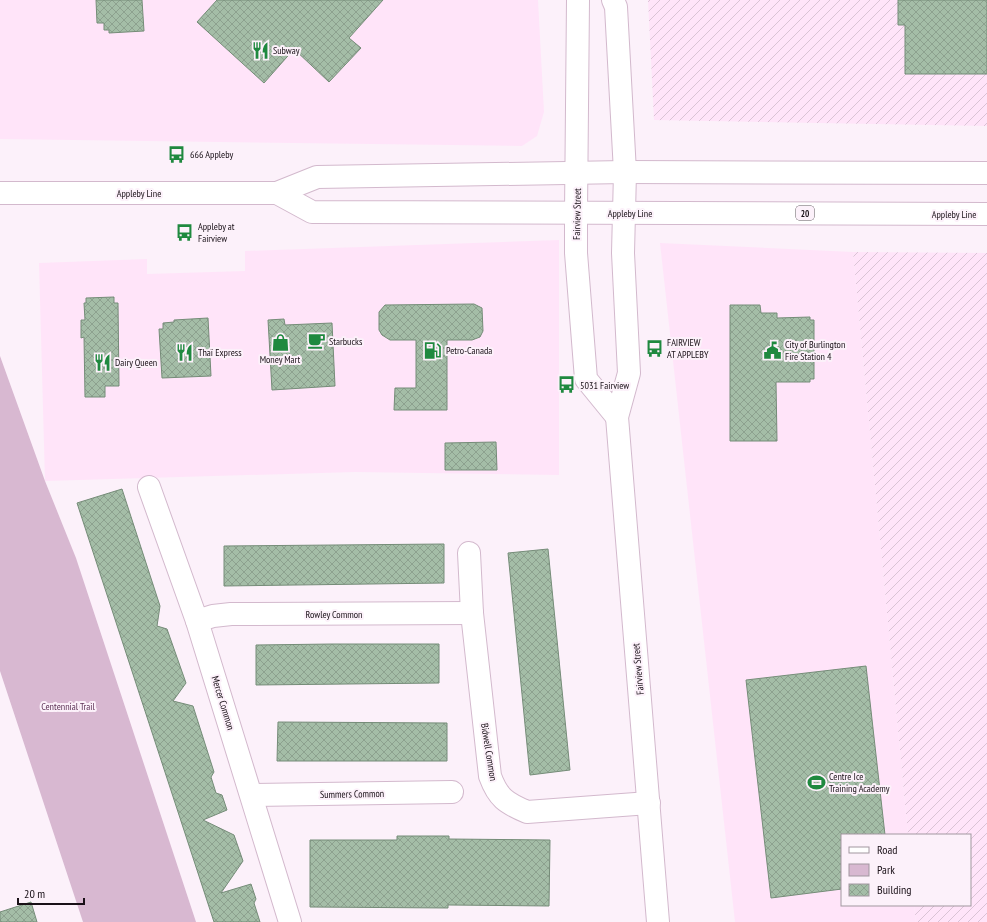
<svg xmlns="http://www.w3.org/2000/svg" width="987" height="922" font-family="'PT Sans Narrow',sans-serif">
  <defs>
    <pattern id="industrial-furrows" width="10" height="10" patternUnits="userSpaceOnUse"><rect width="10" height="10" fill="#ffe4f9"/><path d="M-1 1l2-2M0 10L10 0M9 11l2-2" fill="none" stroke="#dac3d5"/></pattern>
    <pattern id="building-cross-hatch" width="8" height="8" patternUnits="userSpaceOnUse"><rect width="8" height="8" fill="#a4bda7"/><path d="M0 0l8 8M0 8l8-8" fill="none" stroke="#8da18f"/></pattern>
  </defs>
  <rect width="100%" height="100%" fill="#fcf1fa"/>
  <g fill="#ffe4f9">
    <polygon points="0,0 538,0 544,112 537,136 522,146 0,139"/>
    <polygon points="559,240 559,475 355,472 45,481 39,263 147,259 147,274 245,271 245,251"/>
    <polygon points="660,243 853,252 908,835 842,835 842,905 914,905 916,922 735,922"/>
  </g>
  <g fill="url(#industrial-furrows)">
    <polygon points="648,0 987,0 987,126 654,120"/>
    <polygon points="853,252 987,253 987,922 916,922 914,905 970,905 970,835 908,835"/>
  </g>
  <polygon fill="#d8b8d1" points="0,356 45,481 76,558 196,922 83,922 0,671"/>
  <g fill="url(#building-cross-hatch)" stroke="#758c78">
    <polygon points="96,0 142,0 144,31 109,33 109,30 104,30 104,23 97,23"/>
    <polygon points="217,0 383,0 349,38 361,48 329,82 294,49 264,83 197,22"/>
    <polygon points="898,0 987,0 987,74 905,74 905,25 898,25"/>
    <polygon points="114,297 114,303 118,303 119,386 105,386 105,397 85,397 84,337 81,338 81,320 85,320 84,303 86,303 86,298"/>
    <polygon points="474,304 482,308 483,331 480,337 472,340 447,340 447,410 394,410 395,388 416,388 416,340 390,340 382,335 379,330 379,312 385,305"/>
    <polygon points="730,305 760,305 761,313 777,313 777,318 810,317 810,320 814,320 814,379 810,379 810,382 776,382 777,441 730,441"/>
    <polygon points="208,318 211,376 162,378 159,329 163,329 163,323 174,322 174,320"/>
    <polygon points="284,319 285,325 332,323 335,386 272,390 268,320"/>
    <polygon points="496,442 497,470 445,470 445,443"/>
    <polygon points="122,489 160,606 157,626 167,629 186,683 173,701 193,706 214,772 211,777 216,793 222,795 227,810 203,820 234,835 243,861 221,893 251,884 256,899 254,903 260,922 214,922 77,503"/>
    <polygon points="444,544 444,583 224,586 224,546"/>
    <polygon points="548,549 570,770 530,775 508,553"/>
    <polygon points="332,644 439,644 439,683 256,685 256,645"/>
    <polygon points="866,666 885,835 842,835 842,889 771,898 746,680"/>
    <polygon points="278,722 447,723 447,761 277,761"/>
    <polygon points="397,836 449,836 449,839 550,840 549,906 448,905 448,908 310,907 310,840 397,840"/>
    <polygon points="31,902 37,922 0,922 0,912"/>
  </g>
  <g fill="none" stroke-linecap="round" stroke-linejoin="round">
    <defs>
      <g id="minor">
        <polyline points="576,213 576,253 586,379 617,417"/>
        <polyline points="624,213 623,253 629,373 617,417 658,922"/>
        <polyline points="149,487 197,621 290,922"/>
        <path d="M469,553l3,60 18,163c8,22 16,27 37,36l122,-9"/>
        <polyline points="197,621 213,616 231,614 472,613"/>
        <polyline points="252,795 452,792"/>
      </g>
      <g id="major">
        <polyline points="613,0 616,7 625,172 624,213"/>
        <polyline points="0,193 277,193 317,177 625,172 987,173"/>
        <polyline points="277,193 312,212 987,214"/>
        <polyline points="576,213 578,0"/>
      </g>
    </defs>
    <use href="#minor" stroke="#d3b9cd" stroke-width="24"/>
    <use href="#major" stroke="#d3b9cd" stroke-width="24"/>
    <use href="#minor" stroke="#fff" stroke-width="22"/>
    <use href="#major" stroke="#fff" stroke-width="22"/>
  </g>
  <defs>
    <symbol id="restaurant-bare" viewBox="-9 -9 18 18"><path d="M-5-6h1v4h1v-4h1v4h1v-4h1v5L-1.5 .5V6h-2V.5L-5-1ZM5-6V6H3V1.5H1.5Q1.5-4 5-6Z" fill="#1f893f" stroke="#fcf1fa" stroke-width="2.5" paint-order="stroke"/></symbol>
    <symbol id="bus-bare" viewBox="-9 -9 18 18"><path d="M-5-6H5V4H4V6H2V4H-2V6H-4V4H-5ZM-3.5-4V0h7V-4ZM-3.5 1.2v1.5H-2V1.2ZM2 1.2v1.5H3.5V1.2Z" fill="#1f893f" stroke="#fcf1fa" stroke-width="2.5" paint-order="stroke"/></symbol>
    <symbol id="cafe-bare" viewBox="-9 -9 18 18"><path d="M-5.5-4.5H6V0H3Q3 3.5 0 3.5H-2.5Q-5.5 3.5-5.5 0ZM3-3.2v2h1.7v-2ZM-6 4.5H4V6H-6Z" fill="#1f893f" stroke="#fcf1fa" stroke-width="2.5" paint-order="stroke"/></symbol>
    <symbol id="shop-bare" viewBox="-9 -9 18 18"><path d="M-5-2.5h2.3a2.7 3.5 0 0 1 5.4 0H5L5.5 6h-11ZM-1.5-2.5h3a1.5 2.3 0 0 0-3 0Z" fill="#1f893f" stroke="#fcf1fa" stroke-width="2.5" paint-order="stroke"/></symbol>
    <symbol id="fuel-bare" viewBox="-9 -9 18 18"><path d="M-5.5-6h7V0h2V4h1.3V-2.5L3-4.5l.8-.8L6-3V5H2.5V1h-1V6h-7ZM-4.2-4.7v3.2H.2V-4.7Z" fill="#1f893f" stroke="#fcf1fa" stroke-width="2.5" paint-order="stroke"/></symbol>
    <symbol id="civic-bare" viewBox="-9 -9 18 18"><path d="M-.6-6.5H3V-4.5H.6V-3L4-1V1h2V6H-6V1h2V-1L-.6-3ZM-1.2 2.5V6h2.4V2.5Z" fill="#1f893f" stroke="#fcf1fa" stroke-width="2.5" paint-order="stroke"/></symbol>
    <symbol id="stadium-bare" viewBox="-9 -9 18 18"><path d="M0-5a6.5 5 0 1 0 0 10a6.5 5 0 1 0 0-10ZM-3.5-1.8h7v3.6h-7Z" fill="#1f893f" stroke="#fcf1fa" stroke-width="2.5" paint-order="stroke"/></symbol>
  </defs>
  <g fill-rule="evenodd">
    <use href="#restaurant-bare" x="248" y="38" width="25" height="25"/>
    <use href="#bus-bare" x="164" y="142" width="25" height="25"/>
    <use href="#bus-bare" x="172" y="220" width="25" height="25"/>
    <use href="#cafe-bare" x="304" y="328" width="25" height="25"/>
    <use href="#shop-bare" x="268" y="330" width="25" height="25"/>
    <use href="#bus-bare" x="642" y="336" width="25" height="25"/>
    <use href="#fuel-bare" x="420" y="338" width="25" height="25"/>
    <use href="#civic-bare" x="760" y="338" width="25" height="25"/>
    <use href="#restaurant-bare" x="172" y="340" width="25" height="25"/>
    <use href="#restaurant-bare" x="90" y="350" width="25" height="25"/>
    <use href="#bus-bare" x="554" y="372" width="25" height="25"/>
    <use href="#stadium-bare" x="804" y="770" width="25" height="25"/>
  </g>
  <g text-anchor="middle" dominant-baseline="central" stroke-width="4" stroke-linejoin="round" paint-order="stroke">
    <rect fill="#fcf1fa" stroke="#5d545b" stroke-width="1" x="796" y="206" width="18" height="14" rx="3"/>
    <g font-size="9" font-weight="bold" fill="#191017">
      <text x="805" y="213">20</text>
    </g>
    <g font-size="10" fill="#191017" stroke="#fcf1fa" text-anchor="start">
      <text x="273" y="50">Subway</text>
      <text x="190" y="154">666 Appleby</text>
      <text x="198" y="226">Appleby at<tspan x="198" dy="12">Fairview</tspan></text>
      <text x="329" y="341">Starbucks</text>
      <text x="667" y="342">FAIRVIEW<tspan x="667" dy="12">AT APPLEBY</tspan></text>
      <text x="785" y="344">City of Burlington<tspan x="785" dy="12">Fire Station 4</tspan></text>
      <text x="446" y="350">Petro-Canada</text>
      <text x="198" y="352">Thaï Express</text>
      <text x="280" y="359" text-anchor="middle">Money Mart</text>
      <text x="115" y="362">Dairy Queen</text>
      <text x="580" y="385">5031 Fairview</text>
      <text x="829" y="776">Centre Ice<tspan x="829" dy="12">Training Academy</tspan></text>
    </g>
    <g font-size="10" fill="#191017" stroke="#fcf1fa">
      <text x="139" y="193">Appleby Line</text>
      <text x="630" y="213">Appleby Line</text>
      <text transform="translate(577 214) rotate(-89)">Fairview Street</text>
      <text x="954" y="214">Appleby Line</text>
      <text x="334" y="614">Rowley Common</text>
      <text transform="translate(638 669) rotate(-95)">Fairview Street</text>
      <text transform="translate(223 703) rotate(73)">Mercer Common</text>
      <text transform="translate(489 752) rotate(81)">Bidwell Common</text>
      <text transform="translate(352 794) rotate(-1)">Summers Common</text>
    </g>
    <g font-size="10" fill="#5d3256" stroke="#fcf1fa">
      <text x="68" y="706">Centennial Trail</text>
    </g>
  </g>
  <rect x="841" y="834" width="130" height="72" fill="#fcf1fa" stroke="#a1979f"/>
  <rect x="849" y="847" width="20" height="6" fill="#ffffff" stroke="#a1979f"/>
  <text x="877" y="854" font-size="12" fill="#191017">Road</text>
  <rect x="849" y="864" width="20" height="12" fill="#d8b8d1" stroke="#a1979f"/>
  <text x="877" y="874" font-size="12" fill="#191017">Park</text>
  <rect x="849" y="884" width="20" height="12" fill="url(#building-cross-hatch)" stroke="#a1979f"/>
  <text x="877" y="894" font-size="12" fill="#191017">Building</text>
  <path d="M18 898v6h66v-6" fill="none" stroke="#191017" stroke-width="2"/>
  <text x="24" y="898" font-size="12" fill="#191017" stroke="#fcf1fa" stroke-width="3" paint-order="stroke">20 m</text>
</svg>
